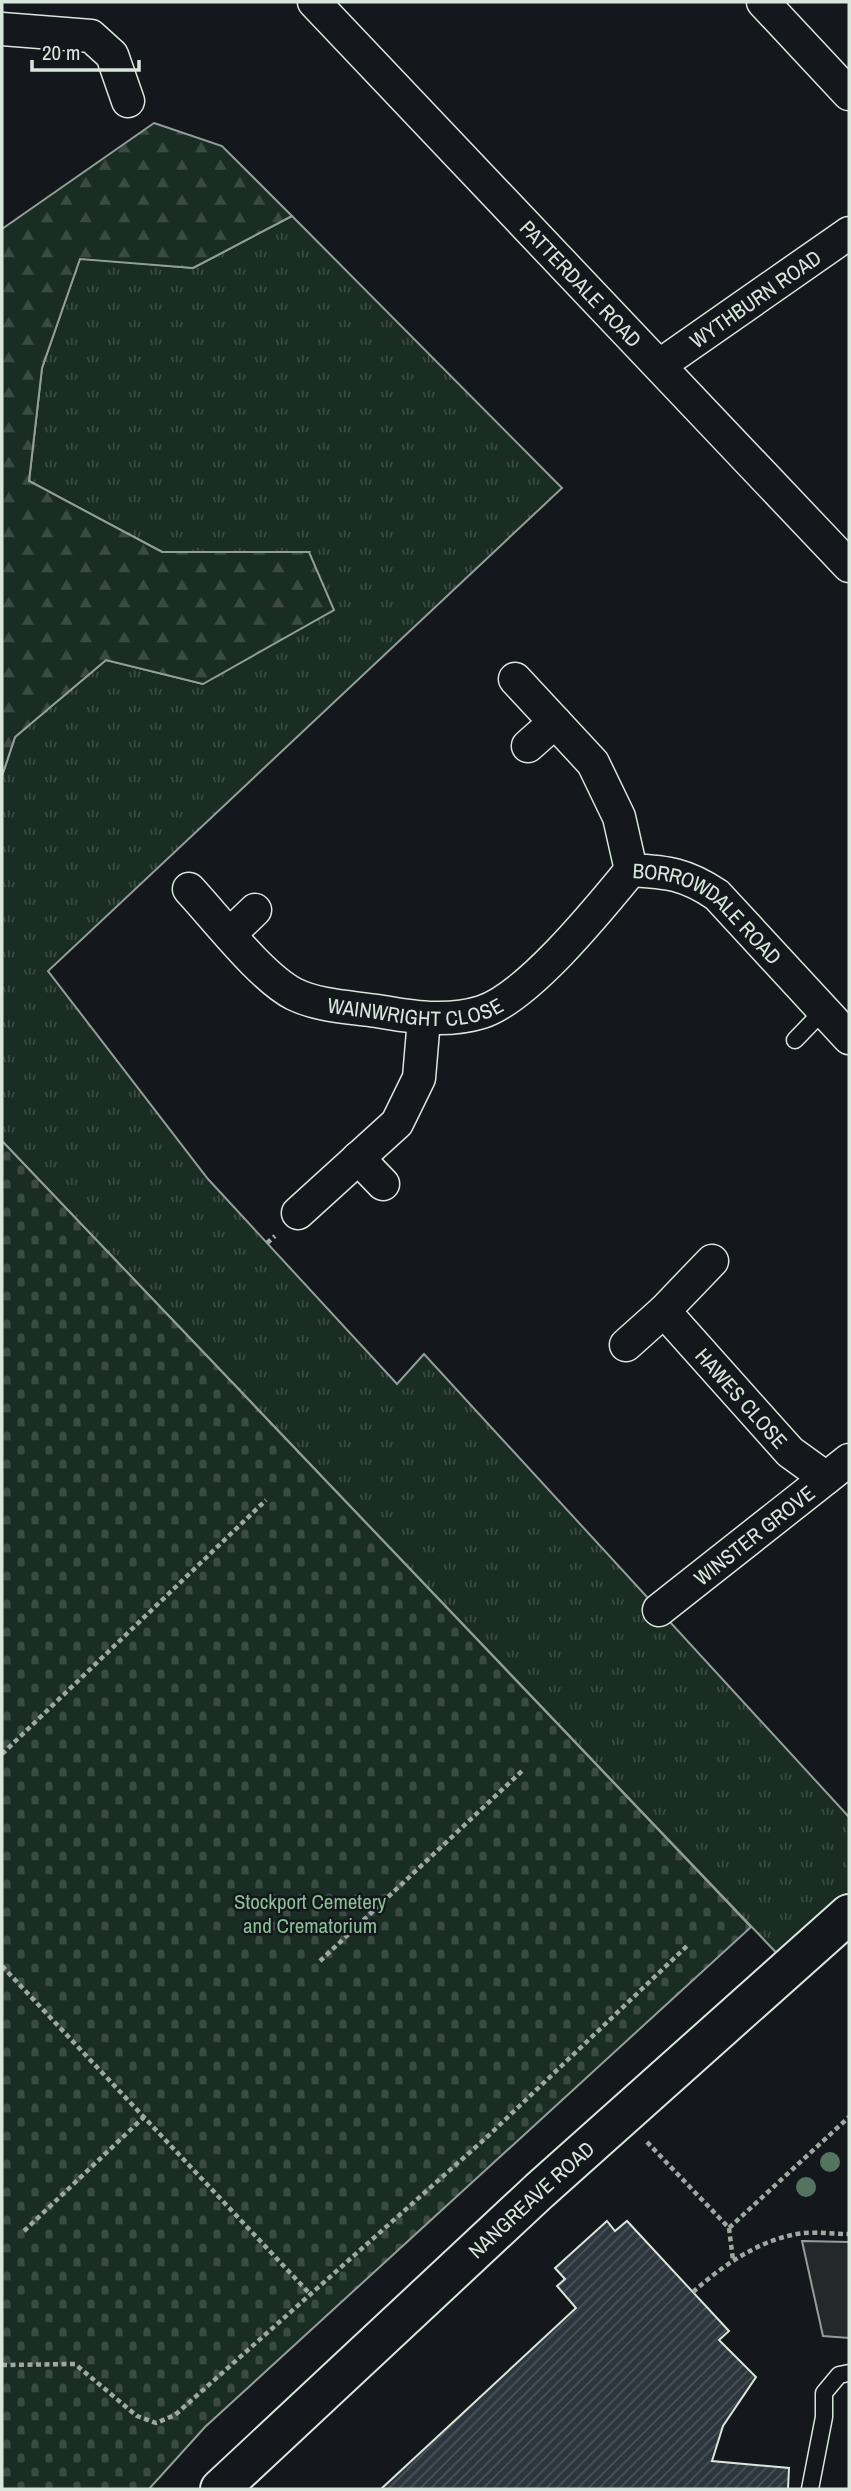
<svg xmlns="http://www.w3.org/2000/svg" width="851" height="2491" font-family="'Archivo Narrow',sans-serif">
  <defs>
    <pattern id="grass-tufts" width="24" height="20" patternUnits="userSpaceOnUse" patternTransform="scale(1.75)"><rect width="24" height="20" fill="#1a2d24"/><path d="M3 7l-1-3M5 7V3M7 7l1-3M15 17l-1-3M17 17v-4M19 17l1-3" fill="none" stroke="#3b4b43"/></pattern>
    <pattern id="forest-firs" width="22" height="20" patternUnits="userSpaceOnUse" patternTransform="scale(1.75)"><rect width="22" height="20" fill="#1a2d24"/><path d="M5 1l3.5 6h-7zM16 11l3.5 6h-7z" fill="#3b4b43"/></pattern>
    <pattern id="cemetery-stones" width="16" height="16" patternUnits="userSpaceOnUse" patternTransform="scale(1.75)"><rect width="16" height="16" fill="#1a2d24"/><path d="M2 7V4a2 2 0 0 1 4 0v3zM10 15v-3a2 2 0 0 1 4 0v3z" fill="#3b4b43"/></pattern>
    <pattern id="building-hatch" width="6" height="6" patternUnits="userSpaceOnUse" patternTransform="scale(1.75)"><rect width="6" height="6" fill="#2c363c"/><path d="M-1 1l2-2M0 6l6-6M5 7l2-2" fill="none" stroke="#4a5358"/></pattern>
  </defs>
  <rect width="100%" height="100%" fill="#14181c"/>
  <polygon fill="url(#grass-tufts)" stroke="#939e99" stroke-width="2" points="292,216 562,488 48,971 208,1179 397,1384 424,1354 849,1817 849,1914 789,1966 2,1141 2,776 15,737 106,660 203,684 309,552 162,552 29,481 42,368 80,258 193,268"/>
  <polygon fill="url(#forest-firs)" stroke="#939e99" stroke-width="2" points="154,123 222,146 292,216 193,268 80,259 42,368 29,481 162,552 309,552 334,610 203,684 106,660 15,737 2,776 2,229"/>
  <polygon fill="url(#cemetery-stones)" stroke="#939e99" stroke-width="2" points="2,1141 751,1927 205,2427 149,2489 2,2489"/>
  <polygon fill="#24282b" stroke="#939e99" stroke-width="2" points="802,2241 849,2242 849,2338 823,2336"/>
  <polygon fill="url(#building-hatch)" stroke="#d8e6dc" stroke-width="2" points="607,2221 615,2231 627,2221 729,2331 719,2340 756,2377 723,2426 712,2461 789,2468 788,2489 381,2489 576,2308 557,2286 565,2279 555,2268"/>
  <g fill="none" stroke-linecap="round" stroke-linejoin="round">
    <defs>
      <g id="lane">
        <polyline points="795,1040 823,1011"/>
        <polyline points="810,2489 824,2417 824,2393 839,2375 849,2373"/>
      </g>
      <g id="street">
        <path id="s1" d="M314,2l535,564"/>
        <polyline points="763,2 849,94"/>
        <polyline points="2,29 91,36 112,55 128,101"/>
        <path id="s2" d="M660,365l189,-132"/>
        <path id="s3" d="M515,679l78,84 26,54 12,53c37,2 55,4 86,25l132,143"/>
        <polyline points="528,746 555,722"/>
        <path id="s4" d="M189,889c27,29 72,88 105,105 24,12 56,13 83,17 34,6 70,12 105,1 46,-15 117,-103 149,-142"/>
        <polyline points="230,934 255,910"/>
        <polyline points="358,1158 383,1184"/>
        <polyline points="298,1213 397,1123 419,1078 424,1019"/>
        <path id="s5" d="M712,1261l-48,50 126,141 36,26"/>
        <polyline points="626,1345 664,1311"/>
        <path id="s6" d="M659,1610l190,-150"/>
      </g>
      <g id="secondary">
        <path id="s7" d="M220,2489l319,-298 310,-277"/>
      </g>
    </defs>
    <use href="#lane" stroke="#d8e6dc" stroke-width="19"/>
    <use href="#street" stroke="#d8e6dc" stroke-width="35"/>
    <use href="#secondary" stroke="#d8e6dc" stroke-width="42"/>
    <g stroke="#9da8a2" stroke-width="4.5" stroke-dasharray="5 3.5" stroke-linecap="butt">
      <polyline points="267,1243 275,1236"/>
      <polyline points="2,1754 266,1500"/>
      <polyline points="320,1961 522,1771"/>
      <polyline points="2,1966 310,2294"/>
      <polyline points="647,2142 729,2228 849,2117"/>
      <polyline points="729,2228 733,2260"/>
      <polyline points="24,2231 144,2117"/>
      <path d="M693,2292c30,-27 70,-55 112,-59 14,-1 30,1 44,1"/>
      <polyline points="2,2365 75,2364 137,2416 156,2423 175,2415 487,2137 688,1945"/>
    </g>
    <use href="#lane" stroke="#14181c" stroke-width="16"/>
    <use href="#street" stroke="#14181c" stroke-width="32"/>
    <use href="#secondary" stroke="#14181c" stroke-width="38"/>
  </g>
  <g fill="#55745f">
    <circle cx="830" cy="2162" r="10"/>
    <circle cx="806" cy="2187" r="10"/>
  </g>
  <g text-anchor="middle" dominant-baseline="central" stroke-width="5" stroke-linejoin="round" paint-order="stroke">
    <g font-size="21" fill="#d8e6dc" stroke="#14181c">
      <text stroke="none"><textPath href="#s1" startOffset="388">PATTERDALE ROAD</textPath></text>
      <text stroke="none"><textPath href="#s2" startOffset="116">WYTHBURN ROAD</textPath></text>
      <text stroke="none"><textPath href="#s3" startOffset="320">BORROWDALE ROAD</textPath></text>
      <text stroke="none"><textPath href="#s4" startOffset="273">WAINWRIGHT CLOSE</textPath></text>
      <text stroke="none"><textPath href="#s5" startOffset="186">HAWES CLOSE</textPath></text>
      <text stroke="none"><textPath href="#s6" startOffset="121">WINSTER GROVE</textPath></text>
      <text stroke="none"><textPath href="#s7" startOffset="425">NANGREAVE ROAD</textPath></text>
    </g>
    <g font-size="21" fill="#8ac095" stroke="#14181c">
      <text x="310" y="1901">Stockport Cemetery<tspan x="310" dy="24">and Crematorium</tspan></text>
    </g>
  </g>
  <rect width="851" height="2491" fill="none" stroke="#d8e6dc" stroke-width="7"/>
  <path d="M32 60v10h107v-10" fill="none" stroke="#d8e6dc" stroke-width="3.5"/>
  <text x="42" y="60" font-size="21" fill="#d8e6dc" stroke="#14181c" stroke-width="5" paint-order="stroke">20 m</text>
</svg>
